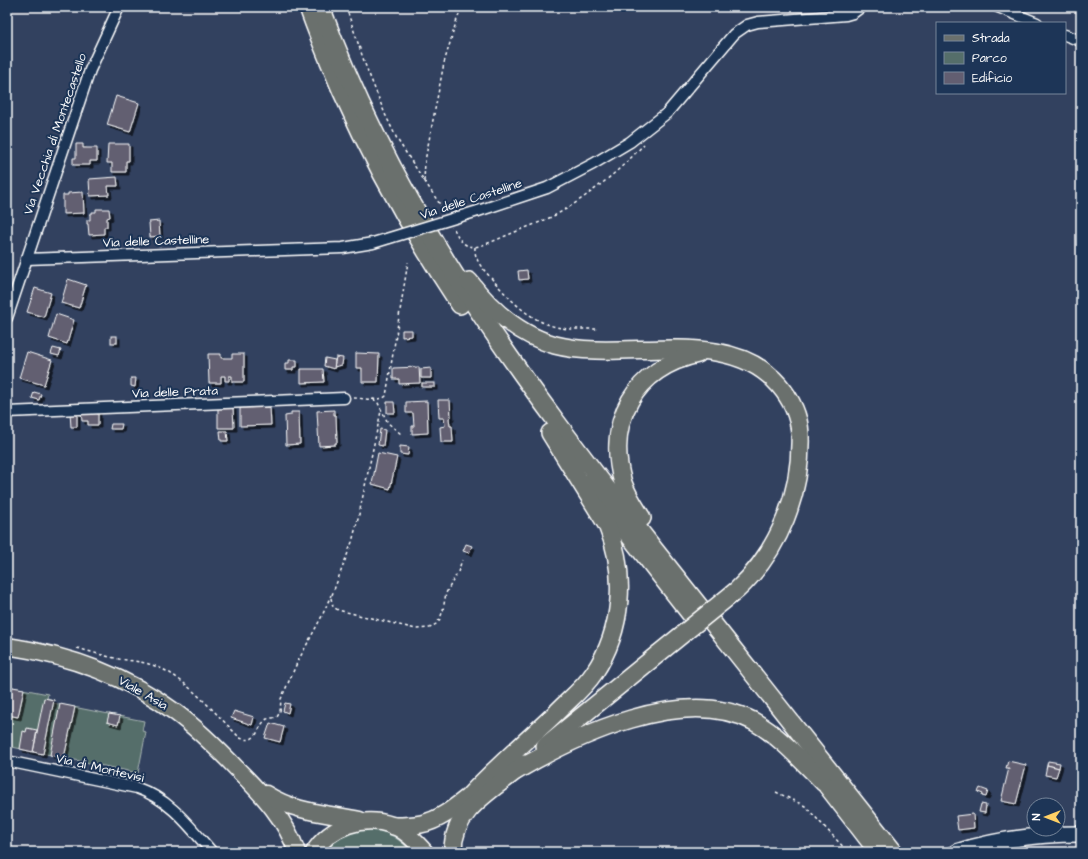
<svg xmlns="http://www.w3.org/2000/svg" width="1088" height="859" font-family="'Architects Daughter',sans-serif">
  <defs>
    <filter id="shadow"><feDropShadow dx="3" dy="3" stdDeviation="0" flood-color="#0009"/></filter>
  </defs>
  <rect width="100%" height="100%" fill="#32415f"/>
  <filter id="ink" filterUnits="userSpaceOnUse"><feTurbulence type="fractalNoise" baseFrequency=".025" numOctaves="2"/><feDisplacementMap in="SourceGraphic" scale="8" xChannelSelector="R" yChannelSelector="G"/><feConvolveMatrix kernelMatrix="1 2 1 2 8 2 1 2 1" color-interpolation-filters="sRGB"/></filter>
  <g filter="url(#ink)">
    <g fill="#556e6a" stroke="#aab6b4">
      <polygon points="7,686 48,694 47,698 54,700 53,703 144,721 142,731 146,732 138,773 7,746"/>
      <path d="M373,829c17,3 27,11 39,23h-89c15,-17 28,-22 50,-23z"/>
    </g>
    <g fill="#625e71" stroke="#fff" filter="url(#shadow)">
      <polygon points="116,96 139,103 130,132 107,125"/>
      <polygon points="76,144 83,144 83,148 97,148 97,161 90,161 90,165 73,165 73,158 76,158"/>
      <polygon points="108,144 129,144 129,161 126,161 126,172 112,172 112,163 107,163"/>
      <polygon points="117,177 118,186 108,186 109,195 90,196 89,179"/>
      <polygon points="83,192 84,213 63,214 63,195 68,195 68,193"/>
      <polygon points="96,209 109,209 110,217 107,218 107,227 104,227 104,234 89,235 88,224 87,224 87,220 90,220 90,214 92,214 92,212 96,212"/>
      <polygon points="159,221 160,236 150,237 149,222"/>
      <polygon points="527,270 528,279 519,280 518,271"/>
      <polygon points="68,279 86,285 79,308 61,303"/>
      <polygon points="35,288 51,293 44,317 27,312"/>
      <polygon points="56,314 74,320 67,344 49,338"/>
      <polygon points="402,330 412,330 412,336 402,337"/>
      <rect x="111" y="336" width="6" height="7"/>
      <polygon points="53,348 61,350 59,356 51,354"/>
      <polygon points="27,352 52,360 44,385 19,378"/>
      <polygon points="356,353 379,354 378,382 362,382 362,368 356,368"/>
      <polygon points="208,354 221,354 221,358 232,358 232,354 244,354 244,382 232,382 232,376 229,376 229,381 225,381 225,376 221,376 221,383 209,383"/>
      <polygon points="336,357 343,358 342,365 334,367"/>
      <polygon points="325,358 335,360 334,369 324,366"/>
      <polygon points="289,360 297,360 297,367 293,367 293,370 285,370 285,363 289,363"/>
      <polygon points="419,367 420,383 399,384 399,379 393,379 393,368"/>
      <polygon points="431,368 431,378 421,378 421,369"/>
      <polygon points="301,369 323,369 324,382 301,383"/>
      <polygon points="131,378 136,378 135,387 131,386"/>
      <rect x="422" y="383" width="13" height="4"/>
      <polygon points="34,392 41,394 39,400 32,398"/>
      <polygon points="438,400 450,400 451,417 449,418 450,426 452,426 453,442 441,442 440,427 445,426 444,418 439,418"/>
      <polygon points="427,401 428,433 412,434 412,426 414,426 413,413 406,413 406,402"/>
      <polygon points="387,402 394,402 395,413 387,413"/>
      <polygon points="233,407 234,428 218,428 218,408"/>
      <polygon points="270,407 271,425 240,426 240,408"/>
      <polygon points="334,410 334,415 336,415 337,443 335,443 335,445 319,446 317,411"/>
      <polygon points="81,411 98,411 98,425 88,425 88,421 82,421"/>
      <polygon points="291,412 299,412 300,444 286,445 285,416 291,415"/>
      <polygon points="70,413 77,413 77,427 71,427"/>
      <polygon points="111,424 122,424 121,429 110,429"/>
      <polygon points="380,429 385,430 383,446 378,445"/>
      <polygon points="220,431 227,431 228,441 221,441"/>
      <polygon points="400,446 409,447 408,455 400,454"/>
      <polygon points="378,453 397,457 390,489 372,484"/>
      <polygon points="466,544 472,546 469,553 463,551"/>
      <polygon points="7,686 24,689 18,717 7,715"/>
      <polygon points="44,698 54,700 43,754 33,752"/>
      <polygon points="285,703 290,704 288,713 283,711"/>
      <polygon points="60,704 75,707 64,758 50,755"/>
      <polygon points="234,711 254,717 252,725 231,718"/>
      <polygon points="109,714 120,716 118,725 107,722"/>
      <polygon points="270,723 284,727 280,742 265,738"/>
      <polygon points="27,728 37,730 33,752 20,749 23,731 26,732"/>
      <polygon points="1008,761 1026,765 1016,804 1001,801 1009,768 1006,768"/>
      <polygon points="1048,761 1060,763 1059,768 1047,765"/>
      <polygon points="1047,765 1059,768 1056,777 1045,775"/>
      <polygon points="980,788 988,791 986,797 982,796 983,794 978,792"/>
      <polygon points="981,804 986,805 985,813 979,812"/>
      <polygon points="973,814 974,828 958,830 956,816"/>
    </g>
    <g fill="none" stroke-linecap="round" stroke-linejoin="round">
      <defs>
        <g id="minor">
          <polyline points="998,7 1037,23"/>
          <polyline points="1065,35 1081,41"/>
          <polyline points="478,211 547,188 593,164 630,142 667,113 734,34 747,25 758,22 846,15 853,13 861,7"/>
          <polyline points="26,259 343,248 373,243"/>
          <polyline points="7,318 90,70 119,7"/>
          <polyline points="7,412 344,398"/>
          <path d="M7,761l130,27c34,12 52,38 75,64"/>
        </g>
        <path id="secondary" d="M956,852c42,-13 80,-18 125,-18"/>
        <g id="primary">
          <path d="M7,646c60,9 118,29 168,66 23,17 44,38 64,59 24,24 47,49 58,81"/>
          <path d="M266,794c30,19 61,19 94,26"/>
          <path d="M314,852c16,-26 49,-37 78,-27 13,5 24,17 33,27"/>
        </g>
        <g id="trunk">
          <path d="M308,7c10,29 22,57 34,85 33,74 73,145 118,213"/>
          <path d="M321,7c74,205 200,372 333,542 80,101 160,202 240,303"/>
          <path d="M469,281c22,29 50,54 86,64 69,18 172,-21 224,40 12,14 20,30 21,49"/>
          <polyline points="588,483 692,616"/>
          <path d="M642,518c-7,-11 -15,-23 -19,-35 -18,-62 12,-115 75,-129"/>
          <polyline points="545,746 658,654"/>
          <path d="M516,771c61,-36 167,-86 237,-50 27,15 49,40 71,62"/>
          <polyline points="827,786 878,852"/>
          <path d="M470,795c28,-30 59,-56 88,-84 12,-12 26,-23 36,-38 29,-43 33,-100 13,-148l-57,-92"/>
          <path d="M393,826c9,0 19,0 28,-2 21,-4 38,-20 55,-33"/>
          <path d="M453,852c-1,-44 43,-63 71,-88"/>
        </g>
      </defs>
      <use href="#minor" stroke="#fff" stroke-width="13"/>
      <use href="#secondary" stroke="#fff" stroke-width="18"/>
      <use href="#primary" stroke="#fff" stroke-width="19"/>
      <use href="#trunk" stroke="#fff" stroke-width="20"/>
      <g stroke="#fff" stroke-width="1.5" stroke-dasharray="3 3" stroke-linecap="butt">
        <polyline points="346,7 365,64 385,114 397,139 412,162 445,212"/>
        <polyline points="424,181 425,161 444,63 457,19 463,7"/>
        <path d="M454,229c5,10 9,18 21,18 14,-3 27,-10 40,-15 17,-7 35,-13 51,-23 26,-16 58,-42 78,-65"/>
        <path d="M475,247c-1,14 9,23 17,32 21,24 43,48 78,50 9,0 18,0 27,0"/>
        <path d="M354,398c8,0 26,4 32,-2l22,-134"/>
        <polyline points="373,399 378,403 388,423 401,434"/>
        <polyline points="332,595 352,542 358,519 381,411"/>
        <polyline points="331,598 333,607 338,610 416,629 430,628 436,624 440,619 443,610 446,593 458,572 462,560"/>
        <path d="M77,648c14,4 28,8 42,11 14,2 28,3 41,9 25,10 60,50 80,70 19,7 16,-12 27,-19 3,-1 7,-1 10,-2l3,-5 1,-13 16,-36 25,-47 9,-21"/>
        <polyline points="776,792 805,806 848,852"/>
      </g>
      <use href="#minor" stroke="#1d3557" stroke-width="10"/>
      <use href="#secondary" stroke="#1d3557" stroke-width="15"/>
      <use href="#primary" stroke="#6a706d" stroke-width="16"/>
      <use href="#trunk" stroke="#6a706d" stroke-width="17"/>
      <defs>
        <polyline id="minor-bridge" points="373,243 478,211"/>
        <path id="trunk-bridge" d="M658,654l79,-64c43,-40 65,-98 63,-156"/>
      </defs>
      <use href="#minor-bridge" stroke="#fff" stroke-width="13" stroke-linecap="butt"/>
      <use href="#trunk-bridge" stroke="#fff" stroke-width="20" stroke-linecap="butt"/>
      <use href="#minor-bridge" stroke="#1d3557" stroke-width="10"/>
      <use href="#trunk-bridge" stroke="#6a706d" stroke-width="17"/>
    </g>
  </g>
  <g text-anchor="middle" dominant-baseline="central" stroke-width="4" stroke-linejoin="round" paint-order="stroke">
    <g font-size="13" fill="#fff" stroke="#1d3557">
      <text transform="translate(55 134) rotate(-71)">Via Vecchia di Montecastello</text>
      <text transform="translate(471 199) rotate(-18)">Via delle Castelline</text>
      <text transform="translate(156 241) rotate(-2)">Via delle Castelline</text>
      <text transform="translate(175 392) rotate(-2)">Via delle Prata</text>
      <text transform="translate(143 693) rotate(30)">Viale Asia</text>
      <text transform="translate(100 768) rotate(13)">Via di Montevisi</text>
    </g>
  </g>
  <rect width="1088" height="859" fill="none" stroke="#1d3557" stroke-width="24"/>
  <rect x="12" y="12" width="1064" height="835" fill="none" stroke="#fff" stroke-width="1.5" filter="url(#ink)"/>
  <rect x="936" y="22" width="130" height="72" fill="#1d3557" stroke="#77869a"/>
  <rect x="944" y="35" width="20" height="6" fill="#6a706d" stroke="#77869a"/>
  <text x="972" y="42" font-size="12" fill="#ffffff">Strada</text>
  <rect x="944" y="52" width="20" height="12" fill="#556e6a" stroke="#77869a"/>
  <text x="972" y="62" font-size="12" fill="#ffffff">Parco</text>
  <rect x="944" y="72" width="20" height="12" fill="#625e71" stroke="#77869a"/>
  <text x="972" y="82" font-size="12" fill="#ffffff">Edificio</text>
  <g transform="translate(1046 817) rotate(270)"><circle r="19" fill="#1d3557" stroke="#77869a"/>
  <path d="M0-3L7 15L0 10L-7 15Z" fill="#ffd166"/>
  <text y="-6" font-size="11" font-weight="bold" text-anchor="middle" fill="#ffffff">N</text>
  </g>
</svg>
